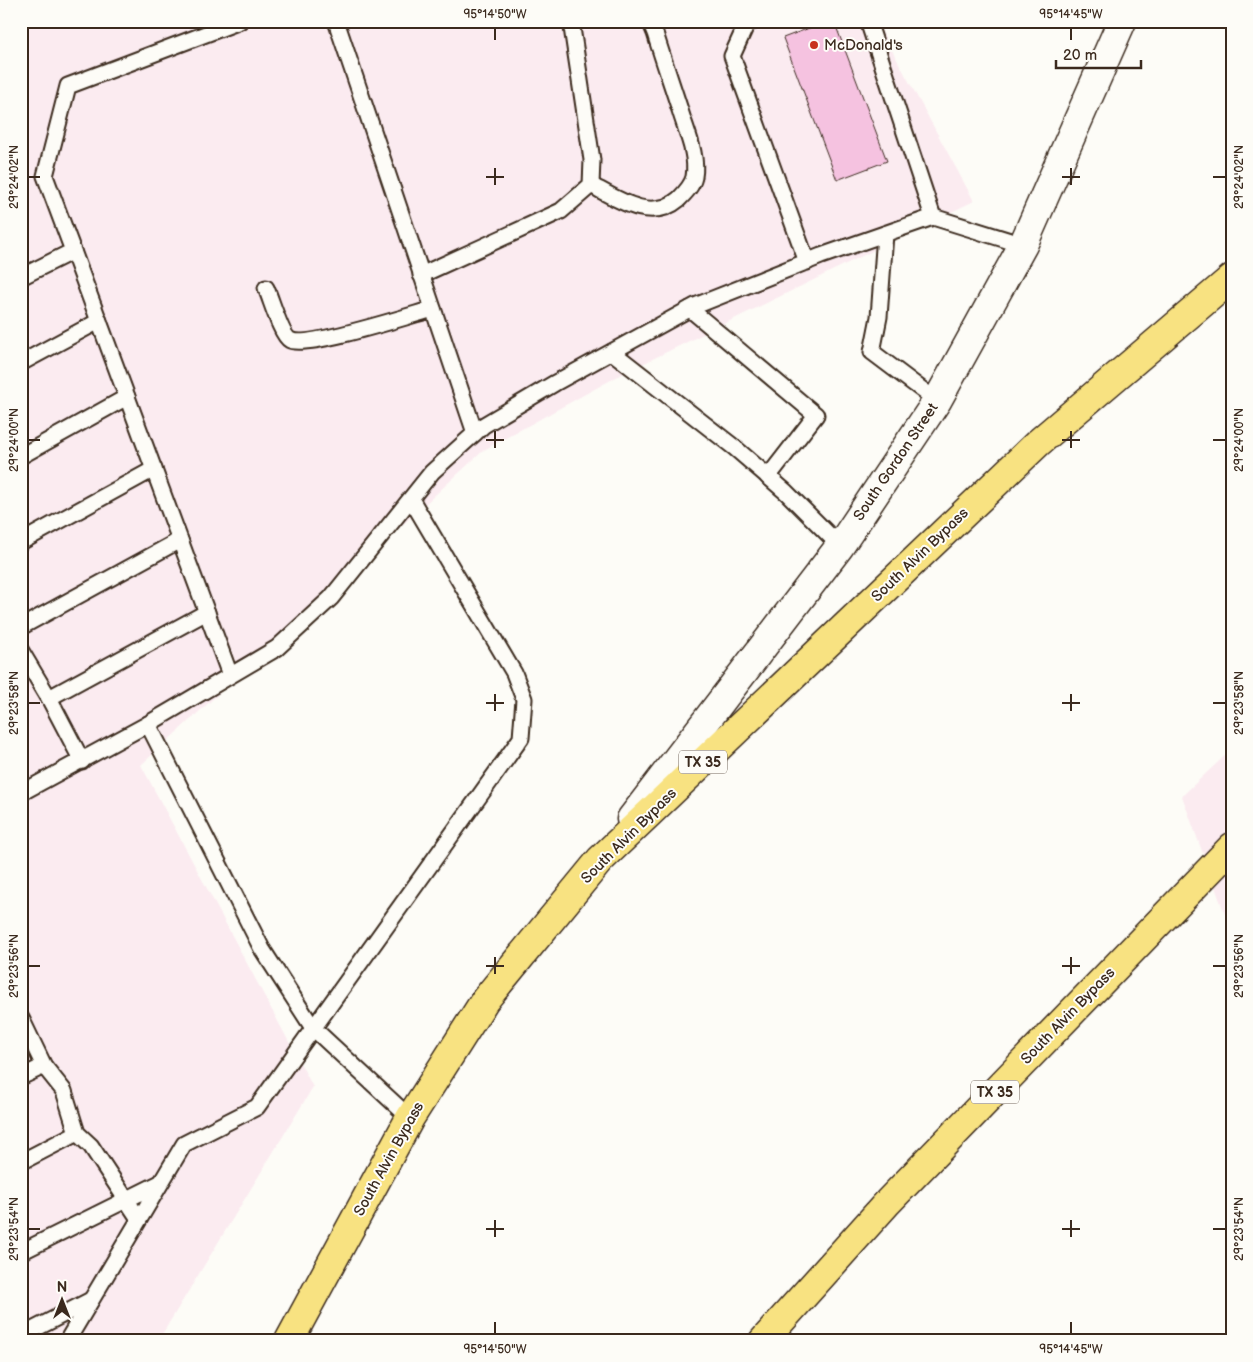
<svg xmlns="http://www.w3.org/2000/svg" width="1253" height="1362" font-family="'Balsamiq Sans',sans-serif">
  <rect width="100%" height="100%" fill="#fdfcf7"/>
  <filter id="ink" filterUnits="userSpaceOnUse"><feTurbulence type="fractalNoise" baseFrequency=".02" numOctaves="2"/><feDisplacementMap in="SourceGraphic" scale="10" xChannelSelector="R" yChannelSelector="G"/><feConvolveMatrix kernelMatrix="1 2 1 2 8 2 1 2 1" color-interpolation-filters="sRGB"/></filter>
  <g filter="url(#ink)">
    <g fill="#fbebf0">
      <polygon points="21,21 876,21 974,201 620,375 484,450 141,765 313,1087 158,1341 21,1341"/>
      <polygon points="1232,749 1232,934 1182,796"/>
    </g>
    <polygon fill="#f5c2e0" stroke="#3b2a1e" points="828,21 834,21 887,161 837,180 783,38"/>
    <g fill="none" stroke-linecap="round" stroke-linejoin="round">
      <defs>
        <g id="lane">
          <polyline points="336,21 475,433"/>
          <polyline points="754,21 747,23 732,56 807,262"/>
          <polyline points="868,21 933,217 1023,245"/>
          <path d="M591,185c26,14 60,38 88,14 6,-6 13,-13 15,-22 4,-22 -8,-46 -14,-67 -8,-25 -17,-51 -25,-77l-5,-12"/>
          <polyline points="885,234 879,317 872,352 937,401"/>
          <polyline points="73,251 230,675"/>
          <polyline points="421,275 561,211 591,185 592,160 571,21"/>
          <polyline points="21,277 73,251 45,176 68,86 240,21"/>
          <path d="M266,288c5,11 15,47 24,52 16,9 121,-25 143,-31"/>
          <polyline points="690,309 816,415 768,477"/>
          <polyline points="612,352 735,448 786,492 840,546"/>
          <polyline points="21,363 99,321"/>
          <polyline points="21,456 127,397"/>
          <polyline points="21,542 154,469"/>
          <polyline points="21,627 180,540"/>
          <polyline points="21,651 49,698 82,761"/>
          <polyline points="49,698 207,612"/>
          <polyline points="148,724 277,648 331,598 432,472 484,425 555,383 695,306 821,256 933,217"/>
          <polyline points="21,793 148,724 262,949 313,1028 410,1118"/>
          <polyline points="21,1018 44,1066 64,1091 77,1133 91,1146 139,1219"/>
          <polyline points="21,1077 44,1066"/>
          <polyline points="21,1162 77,1133"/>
          <polyline points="21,1252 160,1183"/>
          <polyline points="21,1336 91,1300"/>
          <polyline points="67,1341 184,1144 257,1107 521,738 524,699 514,673 411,499"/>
        </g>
        <polyline id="secondary" points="631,819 840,546 937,401 1023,245 1122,21"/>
        <g id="primary">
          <polyline points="289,1341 410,1118 485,1000 600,860 1038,443 1232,278"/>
          <polyline points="763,1341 888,1202 1232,847"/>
        </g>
      </defs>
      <use href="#lane" stroke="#3b2a1e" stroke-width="19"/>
      <use href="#secondary" stroke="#3b2a1e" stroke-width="31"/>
      <use href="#primary" stroke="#3b2a1e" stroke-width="31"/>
      <use href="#lane" stroke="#fdfcf7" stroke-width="15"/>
      <use href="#secondary" stroke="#fdfcf7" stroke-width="28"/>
      <use href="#primary" stroke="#f8e281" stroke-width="28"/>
    </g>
  </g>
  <path fill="none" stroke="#3b2a1e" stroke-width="2" d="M495,28v12M1071,28v12M495,168v17M1071,168v17M28,177h12M486,177h18M1062,177h18M1213,177h13M495,431v17M1071,431v17M28,440h12M486,440h18M1062,440h18M1213,440h13M495,694v17M1071,694v17M28,703h12M486,703h18M1062,703h18M1213,703h13M495,957v17M1071,957v17M28,966h12M486,966h18M1062,966h18M1213,966h13M495,1220v17M1071,1220v17M28,1229h12M486,1229h18M1062,1229h18M1213,1229h13M495,1322v12M1071,1322v12"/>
  <circle fill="#c8321e" stroke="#fdfcf7" stroke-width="2" cx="814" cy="45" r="5"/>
  <g text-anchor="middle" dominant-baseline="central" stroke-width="4" stroke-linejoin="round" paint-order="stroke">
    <g fill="#fdfcf7" stroke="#75695f" stroke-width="1">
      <rect x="679" y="750.5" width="48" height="23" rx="4"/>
      <rect x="971" y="1080.5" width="48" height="23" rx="4"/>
    </g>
    <g font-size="14" font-weight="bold" fill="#3b2a1e">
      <text x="703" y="762">TX 35</text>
      <text x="995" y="1092">TX 35</text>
    </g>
    <g font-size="15" fill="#3b2a1e" stroke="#fdfcf7" text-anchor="start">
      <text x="824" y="45">McDonald's</text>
    </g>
    <g font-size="15" fill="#3b2a1e" stroke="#fdfcf7">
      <text transform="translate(896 462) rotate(-56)">South Gordon Street</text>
      <text transform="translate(920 555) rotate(-44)">South Alvin Bypass</text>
      <text transform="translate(629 836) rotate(-45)">South Alvin Bypass</text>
      <text transform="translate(1068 1016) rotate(-46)">South Alvin Bypass</text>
      <text transform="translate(389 1159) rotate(-61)">South Alvin Bypass</text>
    </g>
  </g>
  <rect width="1253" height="1362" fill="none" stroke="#fdfcf7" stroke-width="55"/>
  <g transform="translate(62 1300)" stroke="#fdfcf7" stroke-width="4" paint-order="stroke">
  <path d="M0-4L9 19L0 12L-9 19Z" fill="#3b2a1e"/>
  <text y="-8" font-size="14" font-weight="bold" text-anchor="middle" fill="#3b2a1e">N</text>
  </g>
  <path d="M1056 60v8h85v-8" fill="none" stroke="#3b2a1e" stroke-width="2.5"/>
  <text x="1063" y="60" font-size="15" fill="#3b2a1e" stroke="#fdfcf7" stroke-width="4" paint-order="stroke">20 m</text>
  <rect x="28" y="28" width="1198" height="1306" fill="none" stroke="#3b2a1e" stroke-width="2"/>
  <g font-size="12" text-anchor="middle" fill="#3b2a1e">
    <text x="495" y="18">95°14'50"W</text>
    <text x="1071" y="18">95°14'45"W</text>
    <text transform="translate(14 177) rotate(-90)" y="4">29°24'02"N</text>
    <text transform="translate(1239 177) rotate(-90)" y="4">29°24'02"N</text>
    <text transform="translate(14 440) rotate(-90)" y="4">29°24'00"N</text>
    <text transform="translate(1239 440) rotate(-90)" y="4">29°24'00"N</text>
    <text transform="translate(14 703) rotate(-90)" y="4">29°23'58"N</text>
    <text transform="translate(1239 703) rotate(-90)" y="4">29°23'58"N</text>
    <text transform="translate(14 966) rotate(-90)" y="4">29°23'56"N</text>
    <text transform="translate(1239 966) rotate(-90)" y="4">29°23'56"N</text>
    <text transform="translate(14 1229) rotate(-90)" y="4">29°23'54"N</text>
    <text transform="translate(1239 1229) rotate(-90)" y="4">29°23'54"N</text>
    <text x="495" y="1353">95°14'50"W</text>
    <text x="1071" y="1353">95°14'45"W</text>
  </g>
</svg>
